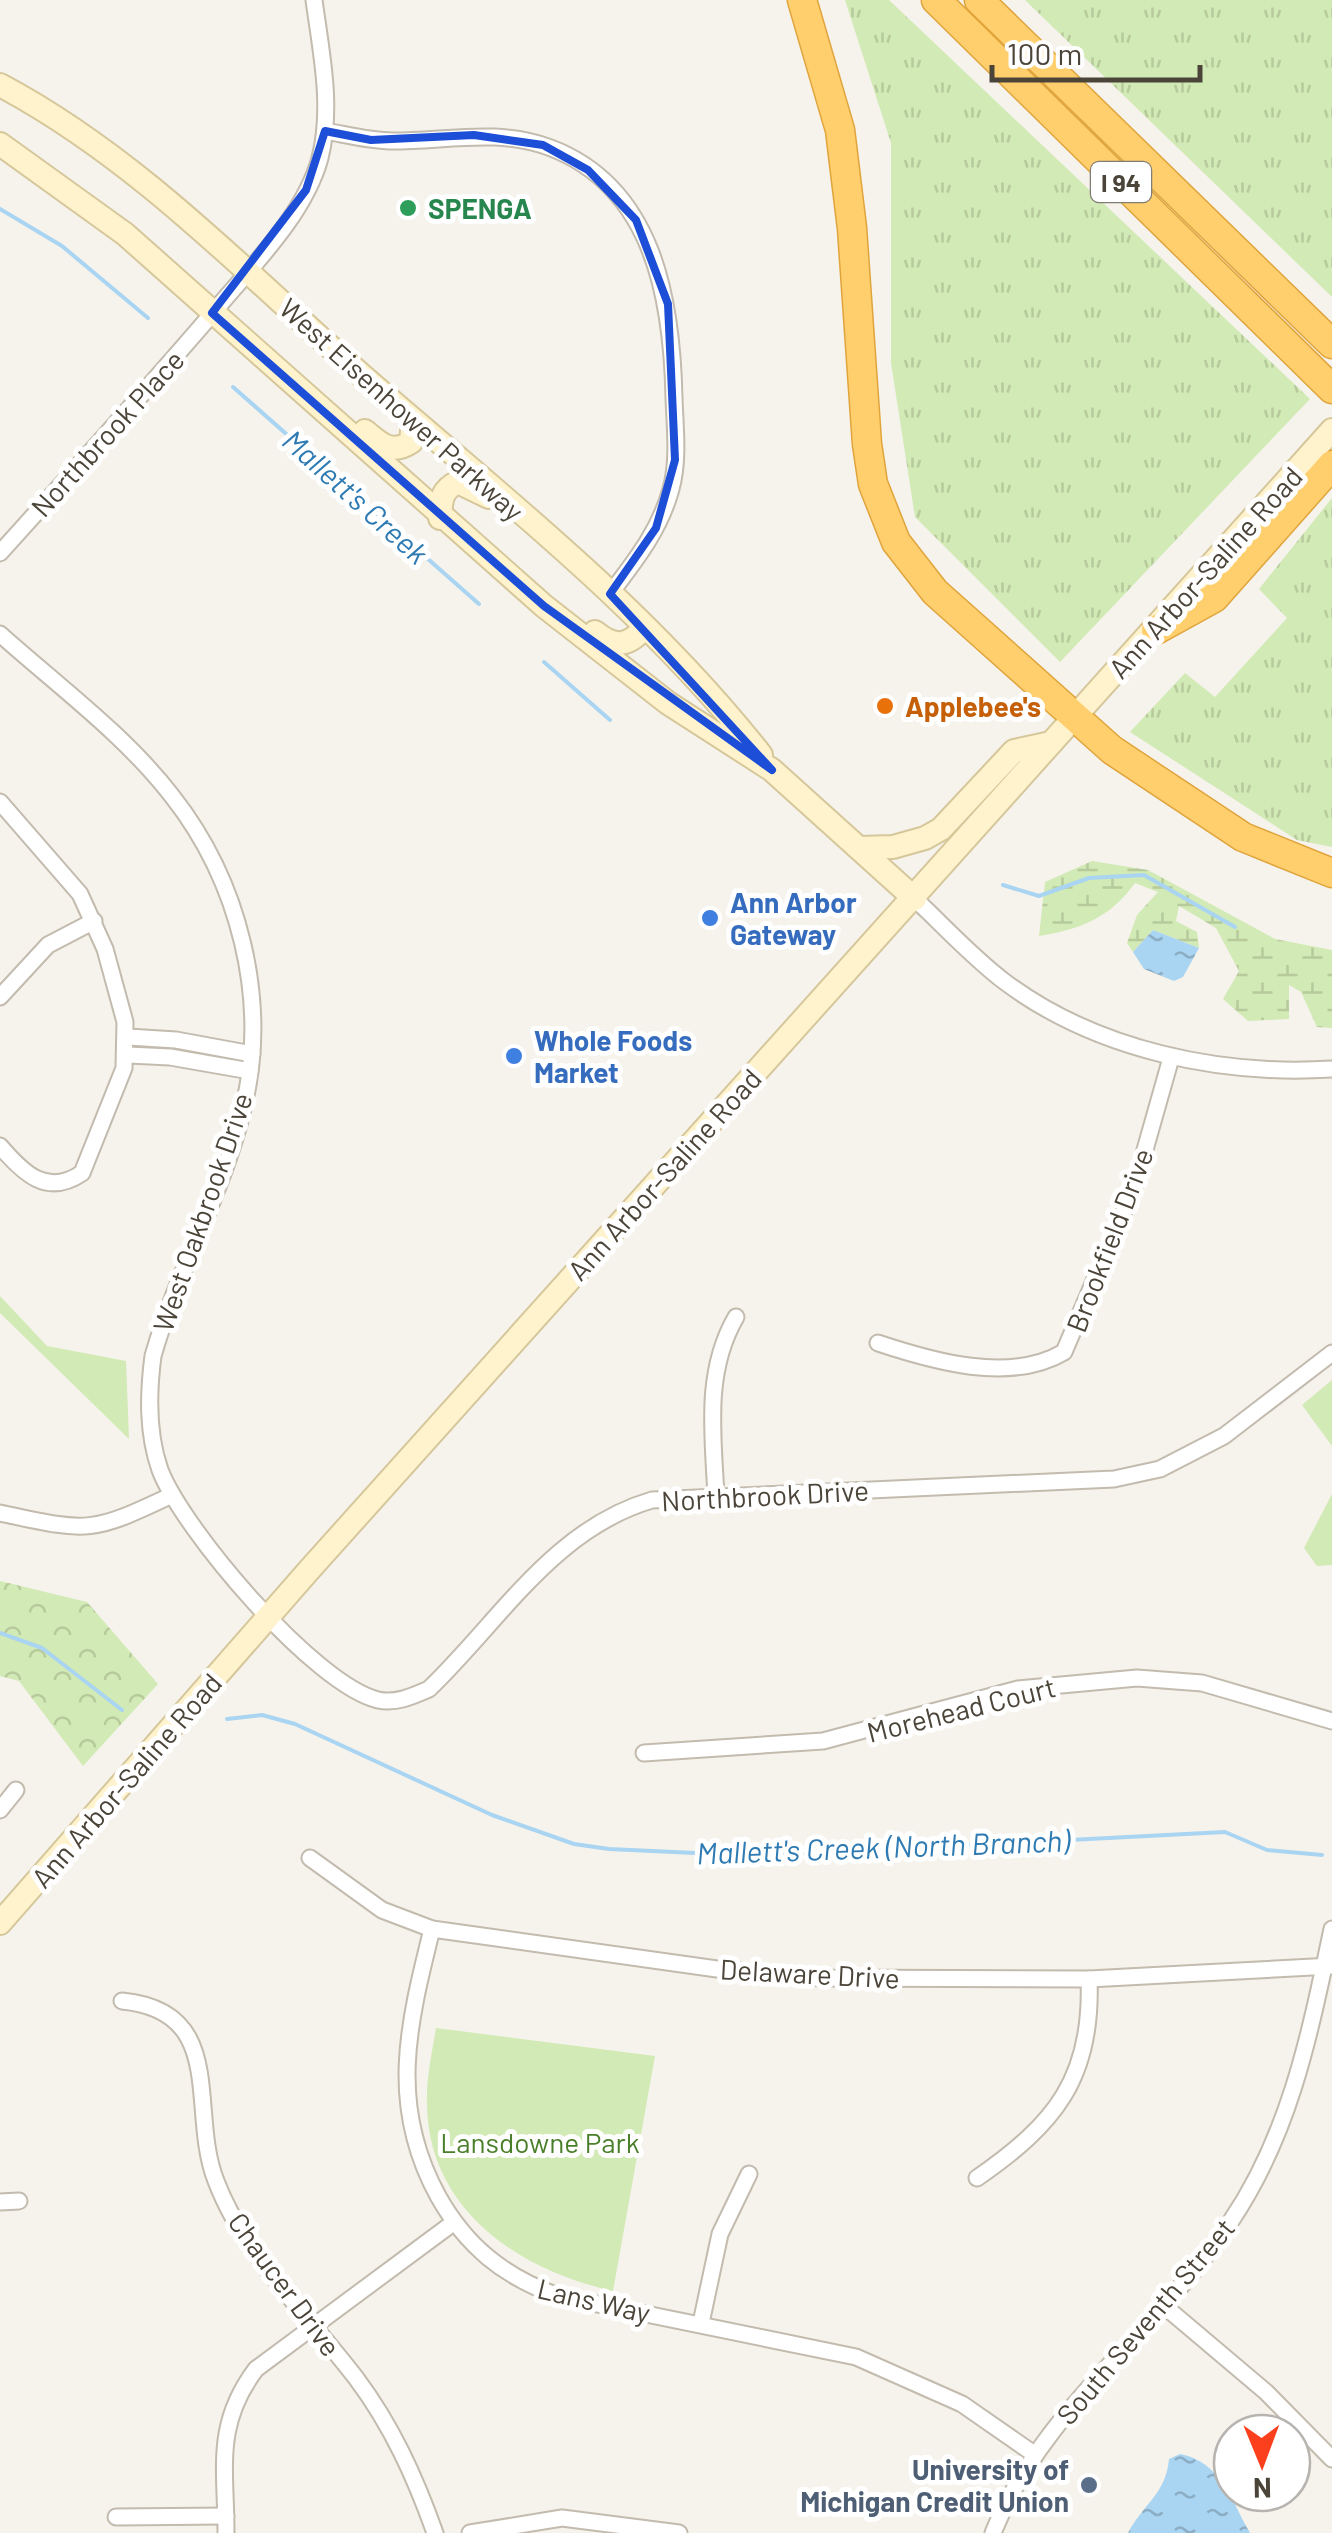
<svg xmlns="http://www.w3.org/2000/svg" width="1332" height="2533" font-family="Barlow,sans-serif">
  <defs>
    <pattern id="grass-tufts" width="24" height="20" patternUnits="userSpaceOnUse" patternTransform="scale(2.5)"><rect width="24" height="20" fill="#d2eab5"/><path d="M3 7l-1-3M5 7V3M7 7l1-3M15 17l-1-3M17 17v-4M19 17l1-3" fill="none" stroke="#b6ca9c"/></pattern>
    <pattern id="forest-crowns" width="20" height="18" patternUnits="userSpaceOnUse" patternTransform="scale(2.5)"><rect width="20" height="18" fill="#d2eab5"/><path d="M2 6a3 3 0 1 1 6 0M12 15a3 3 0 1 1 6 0" fill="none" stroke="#b6ca9c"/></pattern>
    <pattern id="wetland-marsh" width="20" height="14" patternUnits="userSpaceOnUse" patternTransform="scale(2.5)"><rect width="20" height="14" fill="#d2eab5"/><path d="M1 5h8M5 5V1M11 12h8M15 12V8" fill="none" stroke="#b6ca9c"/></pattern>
    <pattern id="water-ripples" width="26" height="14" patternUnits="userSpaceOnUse" patternTransform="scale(2.5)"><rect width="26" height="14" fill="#a9d4f2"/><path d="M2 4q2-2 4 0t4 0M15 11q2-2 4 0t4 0" fill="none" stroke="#8caec5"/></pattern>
  </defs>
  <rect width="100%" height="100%" fill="#f6f3ec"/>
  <g fill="url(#grass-tufts)">
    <polygon points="845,0 889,0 1310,399 1060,662 915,517 891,363 891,143"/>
    <polygon points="1025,0 1332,0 1332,297"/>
    <polygon points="1332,498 1332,847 1297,840 1130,732 1185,673 1215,697 1287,618 1259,589"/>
  </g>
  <polygon fill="url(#forest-crowns)" points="0,1581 87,1602 158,1684 83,1766 19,1681 0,1676"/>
  <path fill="url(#wetland-marsh)" d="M1092,861l56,9 127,69 57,11v78l-15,-1 -16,-35 -12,-7v34l-41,2 -25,-22 16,-28 -23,-43 -37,-22 -3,15 21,11 2,16 -46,-18 -20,22 -6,-9 10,-28 21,-23 -23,-9c-25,35 -54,46 -96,53l6,-54z"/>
  <g fill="#d2eab5">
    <polygon points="0,1296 47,1346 126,1361 129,1439 0,1313"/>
    <polygon points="1332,1380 1332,1446 1302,1405"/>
    <polygon points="1332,1494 1332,1565 1317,1566 1304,1548"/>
    <path d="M436,2028l219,28 -42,235c-92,-20 -185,-80 -186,-187 -1,-25 5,-51 9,-76z"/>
  </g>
  <g fill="url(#water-ripples)">
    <polygon points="1153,930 1199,948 1183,977 1174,981 1144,969 1133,952"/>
    <path d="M1180,2454c41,8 51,46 70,79h-122c15,-29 38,-39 41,-74z"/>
  </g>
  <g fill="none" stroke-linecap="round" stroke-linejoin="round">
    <g stroke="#a9d4f2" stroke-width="4">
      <polyline points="0,209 62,246 148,318"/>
      <polyline points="233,387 479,604"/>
      <polyline points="544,662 610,720"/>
      <polyline points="1003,885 1039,896 1089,878 1144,875 1235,927"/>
      <polyline points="0,1633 42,1648 122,1710"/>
      <polyline points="227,1719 262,1715 295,1724 492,1815 574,1844 609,1849 760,1856 1225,1832 1267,1850 1322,1855"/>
    </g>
    <defs>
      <g id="minor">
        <path d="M325,131c23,4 45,10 68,10 54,0 106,-13 158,7 104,40 121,154 123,250 1,30 5,62 -3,91 -11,41 -36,72 -61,105"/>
        <path d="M0,553c73,-81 146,-162 217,-245 36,-43 88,-94 103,-150 13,-52 1,-106 -6,-158"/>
        <path d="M0,634c57,51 125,101 172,162 67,85 97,203 72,309 -20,87 -67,166 -91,251 -5,38 -6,77 7,114 23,60 155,215 218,230 18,4 35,-4 51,-11 71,-68 124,-160 223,-189l462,-21 46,-10 64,-33 108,-83"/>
        <path d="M0,802l80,92 25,55 20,73 -1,46 -42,105c-35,24 -59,0 -82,-27"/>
        <path d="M915,899c30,28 58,59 90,83 91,68 215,94 327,87"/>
        <polyline points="0,997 48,945 94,921"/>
        <polyline points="128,1037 176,1040 252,1054"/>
        <polyline points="128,1055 170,1057 250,1071"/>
        <path d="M878,1343c54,18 132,41 186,9l71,-167 36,-127"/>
        <path d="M716,1496c-3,-62 -12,-124 20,-179"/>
        <path d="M0,1513c88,19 90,21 172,-18"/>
        <polyline points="644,1753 823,1741 1018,1689 1137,1678 1202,1683 1332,1721"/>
        <polyline points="0,1810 16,1790"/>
        <polyline points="310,1858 382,1910 432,1929 717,1969 820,1978 1089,1979 1332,1966"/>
        <path d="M432,1929c-24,96 -44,176 6,267 28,50 66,81 120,100l298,61 106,47 72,50"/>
        <path d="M122,2001c107,10 66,110 94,180 28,74 92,134 140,197 36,48 59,99 79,155"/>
        <path d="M977,2178c78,-54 116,-100 112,-199"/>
        <polyline points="0,2202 19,2201"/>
        <polyline points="1163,2305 1266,2392 1332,2459"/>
        <polyline points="701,2323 720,2234 749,2174"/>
        <polyline points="116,2517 226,2516"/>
        <path d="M226,2533c0,-65 -12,-108 30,-164l197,-146"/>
        <polyline points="470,2533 562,2518 679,2533"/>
        <path d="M993,2533c49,-124 166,-203 238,-312 60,-89 79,-189 101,-292"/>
      </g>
      <g id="secondary">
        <path d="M0,85c138,73 250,192 366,294 136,118 283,233 395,376"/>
        <polyline points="0,144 125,234 544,606 668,703 772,770 915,899"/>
        <path d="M365,431c15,13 27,24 46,11l2,-22"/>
        <path d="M440,518c1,-18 1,-28 18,-36l31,15"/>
        <path d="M595,632c19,16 33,15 49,-4"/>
        <polyline points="859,848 893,847 925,838 941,829 1014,751 1051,743"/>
        <polyline points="0,1923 310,1569 1332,430"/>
      </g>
      <g id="motorway">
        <polyline points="802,0 840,130 852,228 867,444 873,484 896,542 935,592 1112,750 1243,837 1332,873"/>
        <polyline points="936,0 1332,389"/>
        <polyline points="979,0 1332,344"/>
        <polyline points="1156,630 1214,598 1332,465"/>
      </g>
    </defs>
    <use href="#minor" stroke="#c2bbae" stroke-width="19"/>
    <use href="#secondary" stroke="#d6c79b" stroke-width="26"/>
    <use href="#motorway" stroke="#e0a43c" stroke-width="31"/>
    <use href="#minor" stroke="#fff" stroke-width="15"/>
    <use href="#secondary" stroke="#fff3cd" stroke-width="22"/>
    <use href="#motorway" stroke="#ffcf6e" stroke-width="28"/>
  </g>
  <path fill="none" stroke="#1d4ed8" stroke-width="8" stroke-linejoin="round" d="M325,131l46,9 103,-5 69,10 45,25 48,50 32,84 7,156 -19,68 -46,66 162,176 -228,-164 -332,-293 94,-123z"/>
  <circle fill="#2e9e5b" stroke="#fff" stroke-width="4" cx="408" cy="208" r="10"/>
  <circle fill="#e8710a" stroke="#fff" stroke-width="4" cx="885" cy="706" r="10"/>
  <g fill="#3f7fe0" stroke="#fff" stroke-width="4">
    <circle cx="710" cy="918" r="10"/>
    <circle cx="514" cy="1056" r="10"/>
  </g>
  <circle fill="#5c6f8a" stroke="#fff" stroke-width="4" cx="1089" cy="2485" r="10"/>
  <g text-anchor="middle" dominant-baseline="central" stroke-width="10" stroke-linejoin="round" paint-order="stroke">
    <rect fill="#fff" stroke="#817c74" stroke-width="2.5" x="1091" y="162" width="60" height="40" rx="8"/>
    <g font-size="25" font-weight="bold" fill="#4b4439">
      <text x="1121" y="182">I 94</text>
    </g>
    <g font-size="28" font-weight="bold" fill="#27864d" stroke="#fff" text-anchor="start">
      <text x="428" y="208">SPENGA</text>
    </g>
    <g font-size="28" fill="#4b4439" stroke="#fff">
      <text transform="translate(402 409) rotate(42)">West Eisenhower Parkway</text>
      <text transform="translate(107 433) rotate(-48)">Northbrook Place</text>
      <text transform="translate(1205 572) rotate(-48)">Ann Arbor-Saline Road</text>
      <text transform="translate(664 1174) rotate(-48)">Ann Arbor-Saline Road</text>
      <text transform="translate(202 1212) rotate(-71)">West Oakbrook Drive</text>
      <text transform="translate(1109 1240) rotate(-69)">Brookfield Drive</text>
      <text transform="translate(765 1495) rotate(-3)">Northbrook Drive</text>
      <text transform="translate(961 1709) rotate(-14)">Morehead Court</text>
      <text transform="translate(126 1780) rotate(-49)">Ann Arbor-Saline Road</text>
      <text transform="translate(810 1973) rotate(3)">Delaware Drive</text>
      <text transform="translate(285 2284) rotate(54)">Chaucer Drive</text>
      <text transform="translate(594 2300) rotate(13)">Lans Way</text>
      <text transform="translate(1145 2321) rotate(-50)">South Seventh Street</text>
    </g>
    <g font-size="28" font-weight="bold" fill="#c56008" stroke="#fff" text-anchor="start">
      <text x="905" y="706">Applebee's</text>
    </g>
    <g font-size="28" font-weight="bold" fill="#366cbe" stroke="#fff" text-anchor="start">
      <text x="730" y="902">Ann Arbor<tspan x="730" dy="32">Gateway</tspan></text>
      <text x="534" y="1040">Whole Foods<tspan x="534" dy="32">Market</tspan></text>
    </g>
    <g font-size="28" fill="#4a7f2a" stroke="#fff">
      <text x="540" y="2142">Lansdowne Park</text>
    </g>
    <g font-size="28" font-weight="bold" fill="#4e5e75" stroke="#fff" text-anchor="end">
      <text x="1069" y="2469">University of<tspan x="1069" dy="32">Michigan Credit Union</tspan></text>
    </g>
    <g font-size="30" font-style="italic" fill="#2e7ab2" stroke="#fff">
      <text transform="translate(356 496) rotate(42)">Mallett's Creek</text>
      <text transform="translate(883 1846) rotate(-2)">Mallett's Creek (North Branch)</text>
    </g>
  </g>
  <g transform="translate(1262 2463) rotate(179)"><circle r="48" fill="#ffffff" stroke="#b7b4b0" stroke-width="2.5"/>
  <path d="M0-8L18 38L0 25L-18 38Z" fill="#fc3f1d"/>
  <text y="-15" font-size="28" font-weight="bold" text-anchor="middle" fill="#4b4439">N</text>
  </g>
  <path d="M992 65v15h208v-15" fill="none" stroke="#4b4439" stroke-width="5"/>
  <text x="1007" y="65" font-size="30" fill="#4b4439" stroke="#ffffff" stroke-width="8" paint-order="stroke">100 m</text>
</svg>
